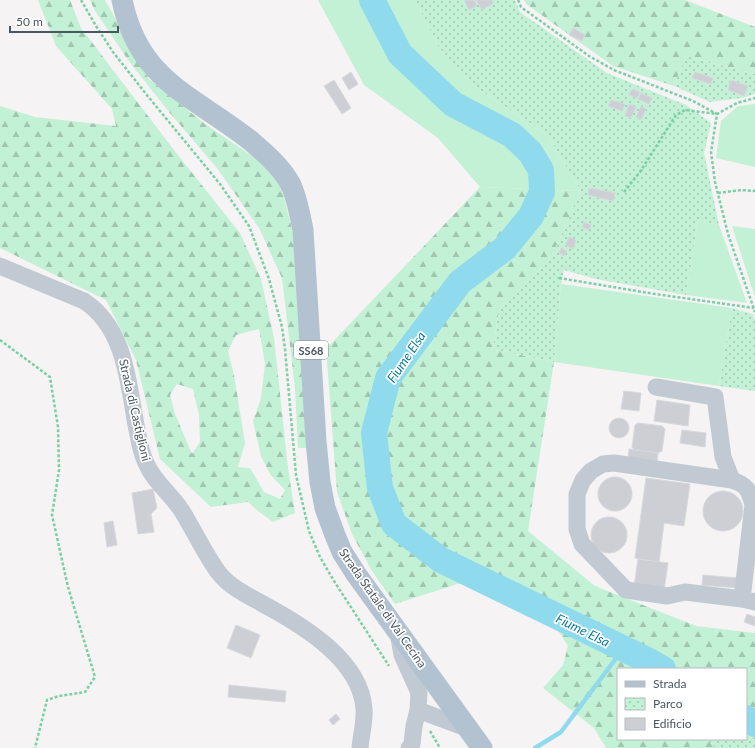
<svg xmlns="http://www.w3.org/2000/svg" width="755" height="748" font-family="Lato,sans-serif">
  <defs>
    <pattern id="forest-firs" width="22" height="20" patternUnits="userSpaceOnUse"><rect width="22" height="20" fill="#c3f1d5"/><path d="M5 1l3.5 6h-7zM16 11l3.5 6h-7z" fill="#a0c6b0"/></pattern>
    <pattern id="park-dots" width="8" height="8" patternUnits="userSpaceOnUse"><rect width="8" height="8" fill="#c3f1d5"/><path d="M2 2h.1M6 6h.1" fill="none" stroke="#a0c6b0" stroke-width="1.8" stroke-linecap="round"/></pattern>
  </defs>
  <rect width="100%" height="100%" fill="#f5f3f3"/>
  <g fill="#c3f1d5">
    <polygon points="318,0 415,0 440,49 477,88 547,134 581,191 480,187 438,138 364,85"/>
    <polygon points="755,104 755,167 716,158 721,121 738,106"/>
    <polygon points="698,220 719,225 747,303 686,295"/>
    <polygon points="732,226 755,229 755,297"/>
    <polygon points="561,284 732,308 719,386 554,362"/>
  </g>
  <g fill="url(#forest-firs)" fill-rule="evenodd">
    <path d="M38,0h32l11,28 96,126 63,79 21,46 13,59 14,130 7,45 -22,9 -15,-11 -10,-9 -37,5 -51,-48 -24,-99 -30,-60 -106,-52v-142l35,11 81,9 -4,-17 -56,-63zM259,329l6,35 -4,34 -8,23 8,35 9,18 15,16 -5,9 -16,-7 -14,-24 -12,-1 7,-24 -11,-68 -6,-24 8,-16zM177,384l16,5 6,26 1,27 -8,12 -17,-40 -5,-19z"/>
    <polygon points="90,0 105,0 149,79 205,124 261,162 282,189 297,249 307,448 298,448 295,388 282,278 259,228 217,168 169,112 128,60 95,11"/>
    <polygon points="524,0 685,0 755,27 755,74 686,56 674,86 613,66 526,4"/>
    <polygon points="480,187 581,191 551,258 499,310 493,349 554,362 528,531 595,586 696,626 755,633 755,718 746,712 746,669 618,669 618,739 706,739 716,748 606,748 594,728 543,688 563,665 568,646 559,632 547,622 464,582 395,604 372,571 352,534 337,492 326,349"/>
  </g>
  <g fill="url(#park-dots)">
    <polygon points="415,0 515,0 520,12 607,73 686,105 711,123 704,153 719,225 698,220 686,295 596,279 564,270 561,284 554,362 493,349 499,310 551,258 581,191 547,134 477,88 440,49"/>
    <polygon points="686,56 755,74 755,94 742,98 710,102 674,86"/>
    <polygon points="732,308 753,314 755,321 755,391 719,386"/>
    <polygon points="746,730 755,738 755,748 716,748 706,739 746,739"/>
  </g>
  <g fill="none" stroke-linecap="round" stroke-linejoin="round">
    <polyline stroke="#90daee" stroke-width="4.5" points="535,748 561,732 623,649"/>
    <g stroke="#90daee" stroke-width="26">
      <polyline points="372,0 400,54 453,104 512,135 530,152 541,170 542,192 531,216 505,248 460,282 388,378 374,433 380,488 394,524 441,560 651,662 663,669"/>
      <polyline points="746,718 755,724"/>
    </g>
  </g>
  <g fill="#cdcfd5" stroke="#d7d9de">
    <polygon points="464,0 474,0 477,6 469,10"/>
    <polygon points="476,0 492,0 494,3 482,10"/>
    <polygon points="573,28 585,35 582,41 569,35"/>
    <polygon points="351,72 358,84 349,90 342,78"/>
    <polygon points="695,72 713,78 711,84 692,78"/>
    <polygon points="334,80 351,108 342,114 324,86"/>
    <polygon points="731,80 748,86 744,96 728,90"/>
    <polygon points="632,89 640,92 637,98 629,95"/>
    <polygon points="641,93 652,98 649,104 638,99"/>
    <polygon points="611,100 625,104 622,111 608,106"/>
    <polygon points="629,104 636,107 631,118 625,116"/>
    <polygon points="641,106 646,109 641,120 636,117"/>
    <polygon points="589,188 615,193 613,201 588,195"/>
    <polygon points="584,222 591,225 589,230 582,227"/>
    <polygon points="569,237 576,240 573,249 565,245"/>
    <polygon points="561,248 567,251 564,256 559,253"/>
    <polygon points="624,391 641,393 639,411 621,409"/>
    <polygon points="657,400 690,405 688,426 654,421"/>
    <circle cx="619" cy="428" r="10"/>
    <polygon points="638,423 662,426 665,429 662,451 658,453 634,450 632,447 635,425"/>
    <polygon points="682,430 706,433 705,447 680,443"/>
    <polygon points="629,449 658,453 657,462 628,459"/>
    <circle cx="615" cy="494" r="17"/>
    <polygon points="646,478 690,484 684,526 664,523 659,562 635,558"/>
    <polygon points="153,489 157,508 151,514 154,532 138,534 132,493"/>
    <circle cx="723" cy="511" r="20"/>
    <circle cx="609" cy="535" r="18"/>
    <polygon points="113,521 117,545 107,547 104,523"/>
    <polygon points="638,559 668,563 664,591 634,587"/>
    <polygon points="703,575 738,578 737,588 702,585"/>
    <polygon points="747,614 755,617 755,626 744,622"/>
    <polygon points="236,625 260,635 251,658 227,648"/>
    <polygon points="229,685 286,691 285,702 228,697"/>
    <polygon points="336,714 340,719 333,725 329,720"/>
  </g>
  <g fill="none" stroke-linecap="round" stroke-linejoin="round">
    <g stroke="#7ad0a6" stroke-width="2.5" stroke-dasharray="3 2" stroke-linecap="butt">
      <polyline points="81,0 96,26 113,52 146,94 220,184 249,226 269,279 282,327 285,349 296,475 309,531 320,557 334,581 389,666"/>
      <polyline points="518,0 521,7 589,56 614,70 693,101 717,114 711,152 715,182 728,234 755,312"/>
      <polyline points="624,192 640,172 676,115 685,110 717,114 737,103 755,98"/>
      <polyline points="718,193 741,190 755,191"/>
      <polyline points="559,278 655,294 754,308"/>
      <polyline points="0,340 50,377 58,427 59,470 52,515 68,587 95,677 85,692 59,696 47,700 35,748"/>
      <polyline points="430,731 440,748"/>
    </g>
    <g stroke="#c1cad2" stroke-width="17">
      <path d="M0,266l84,35c41,27 44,80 52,124 3,13 4,26 10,38 8,19 25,31 36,48 11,18 20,37 32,55 11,19 31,28 49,38 39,21 98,56 101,105 1,13 -3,26 -4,39"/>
      <polyline points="656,387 715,397 723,457 732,480"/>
      <path d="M742,599l11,-94c-4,-15 -6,-20 -21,-25l-118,-17 -11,1 -12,7 -8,9 -6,14v35l5,15 44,46 41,6 18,-4 57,7 13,3"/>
      <polyline points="398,632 402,655 416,686 419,693 418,710 414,726 412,744 409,748"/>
      <polyline points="418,710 469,729"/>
    </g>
    <path stroke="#b3c2d1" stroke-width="21" d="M122,0c17,82 71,95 129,141 15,13 29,25 39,42 7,14 10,32 13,47l13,211 4,41 5,26 10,27 7,17 14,22 126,174"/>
  </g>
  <g text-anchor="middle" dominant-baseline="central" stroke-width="3.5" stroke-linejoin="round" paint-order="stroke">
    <rect fill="#fff" stroke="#808990" stroke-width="1" x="294" y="341" width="34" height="18" rx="3"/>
    <g font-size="11" font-weight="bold" fill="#4a5661">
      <text x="311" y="350">SS68</text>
    </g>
    <g font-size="12" fill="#4a5661" stroke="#fff">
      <text transform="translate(135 410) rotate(77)">Strada di Castiglioni</text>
      <text transform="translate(383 608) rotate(55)">Strada Statale di Val Cecina</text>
    </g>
    <g font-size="13" font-style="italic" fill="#0c7c9b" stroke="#fff">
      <text transform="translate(406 357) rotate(-56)">Fiume Elsa</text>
      <text transform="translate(583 630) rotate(26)">Fiume Elsa</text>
    </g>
  </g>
  <rect x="617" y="668" width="130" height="72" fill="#ffffff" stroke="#b7bbc0"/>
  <rect x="625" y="681" width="20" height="6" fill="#b3c2d1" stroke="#b7bbc0"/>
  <text x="653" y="688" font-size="12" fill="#4a5661">Strada</text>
  <rect x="625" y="698" width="20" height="12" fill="url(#park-dots)" stroke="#b7bbc0"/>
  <text x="653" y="708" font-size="12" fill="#4a5661">Parco</text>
  <rect x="625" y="718" width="20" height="12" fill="#cdcfd5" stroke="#b7bbc0"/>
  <text x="653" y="728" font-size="12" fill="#4a5661">Edificio</text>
  <path d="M10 26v6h108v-6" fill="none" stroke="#4a5661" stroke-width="2"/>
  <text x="16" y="26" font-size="12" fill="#4a5661" stroke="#ffffff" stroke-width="3" paint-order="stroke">50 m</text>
</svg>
